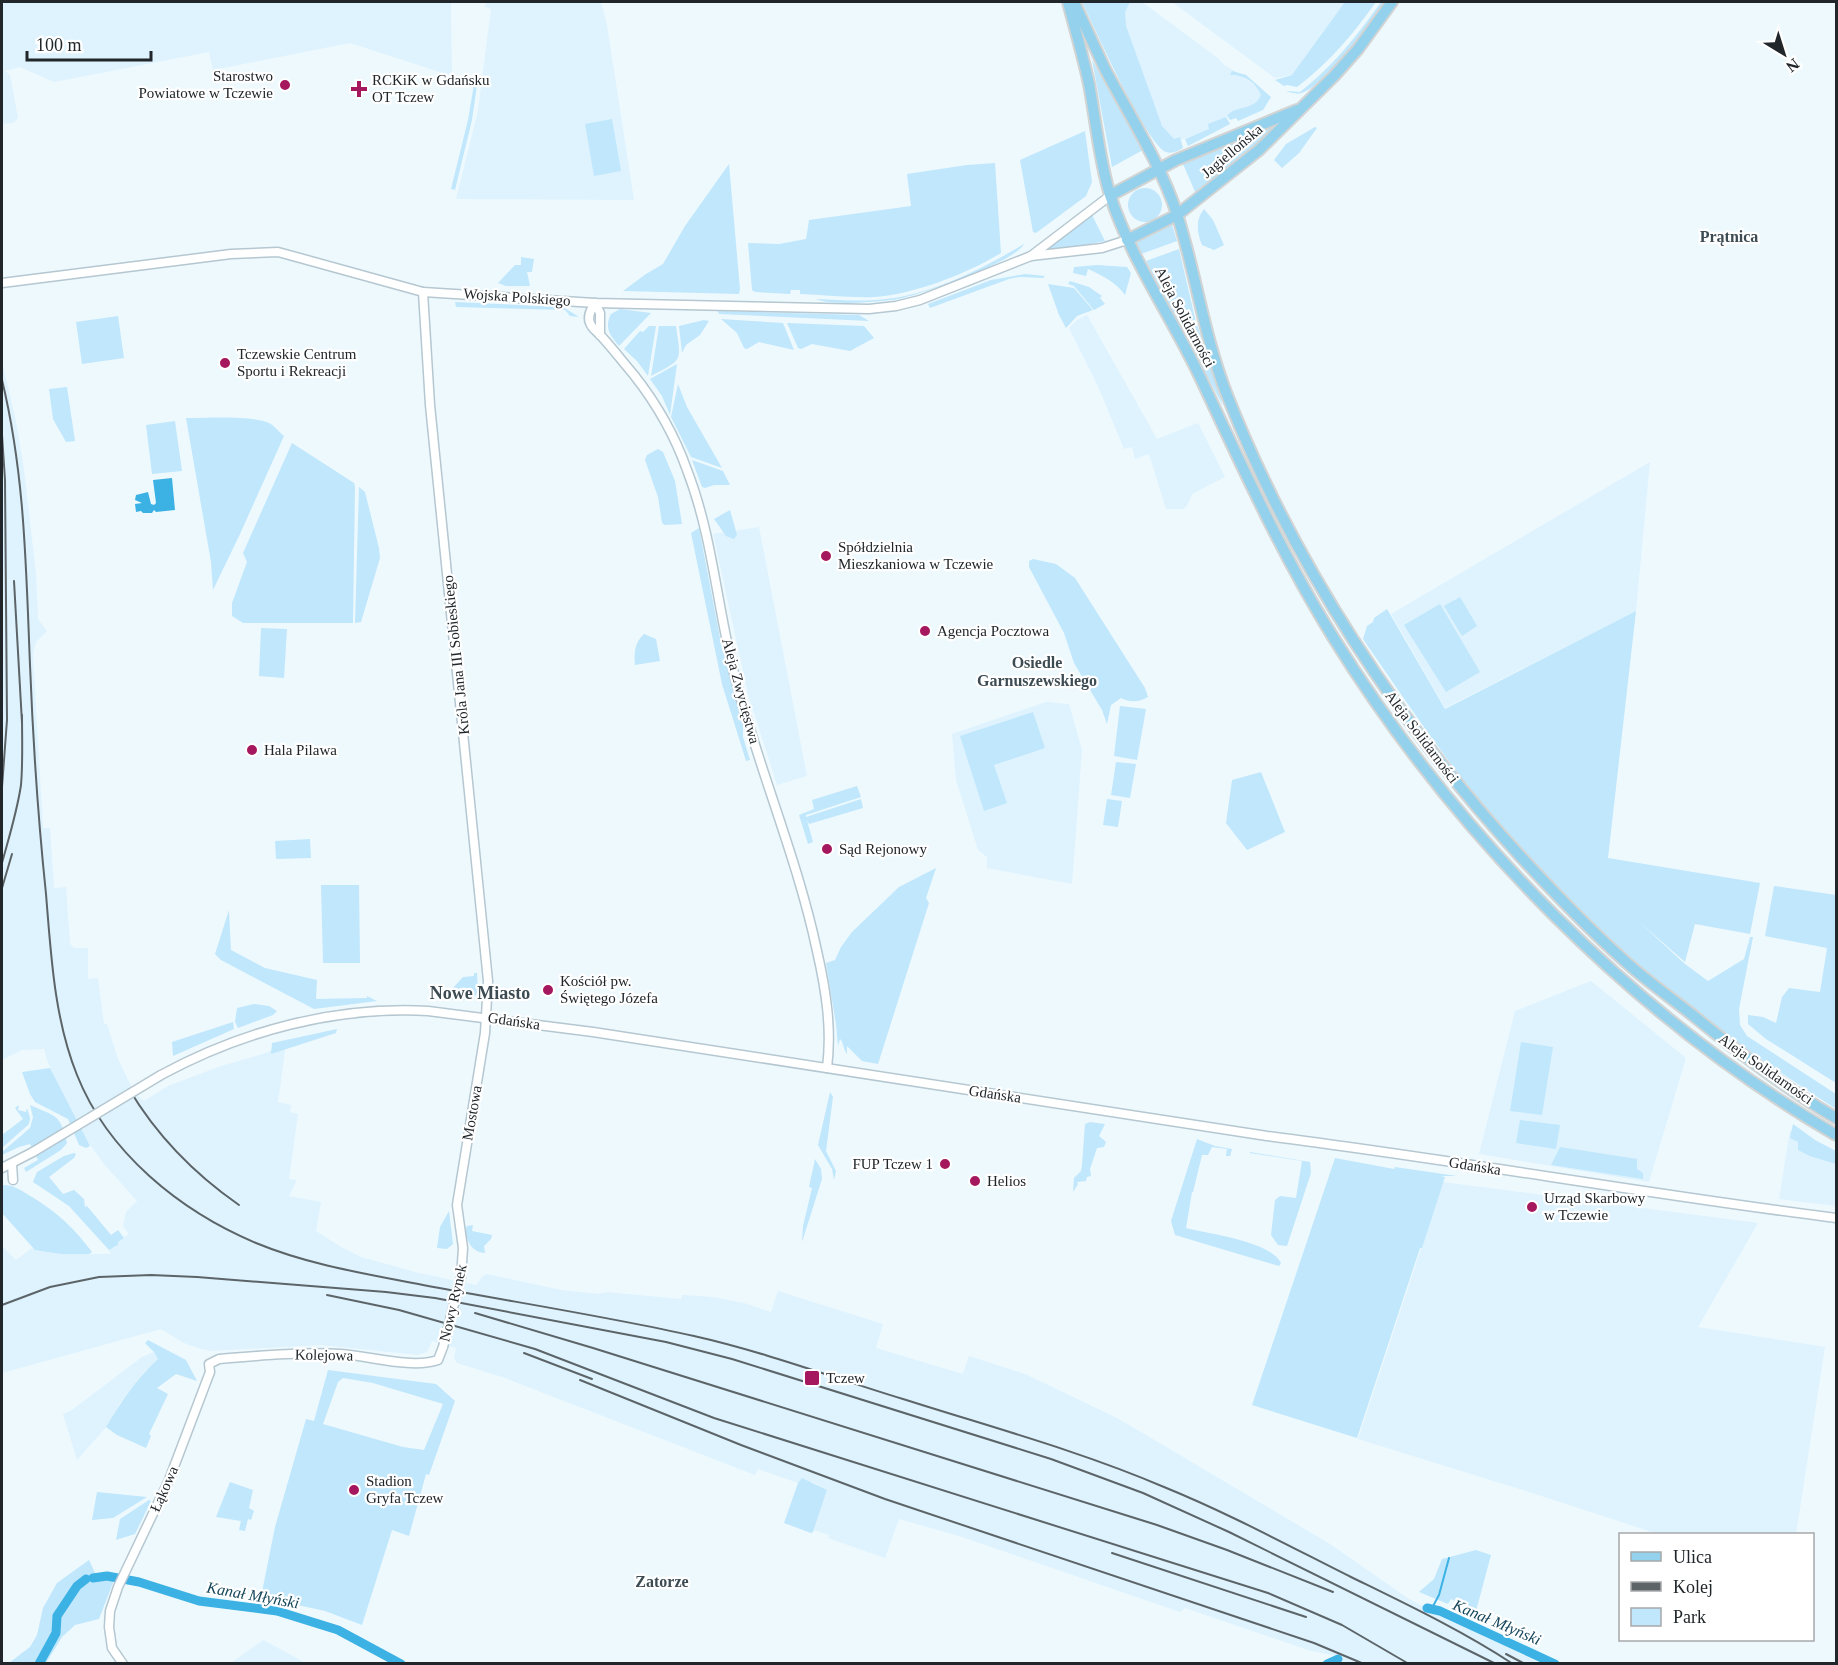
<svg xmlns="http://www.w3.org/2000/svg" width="1838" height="1665" font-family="'Times New Roman',serif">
  <rect width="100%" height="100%" fill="#eef9fe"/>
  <g fill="#def3fe">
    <polygon points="2,2 451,2 452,76 350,43 213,70 209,52 54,82 20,67 5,71 10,75 18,118 13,123 2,124"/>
    <polygon points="486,2 601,2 607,25 634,200 456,199 478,111 491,9 485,7"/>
    <polygon points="1122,2 1142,2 1219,59 1224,65 1240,74 1262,91 1261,101 1227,116 1205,131 1180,140 1168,142 1118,12"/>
    <polygon points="1172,2 1359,2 1308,72 1275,78"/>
    <polygon points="1087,315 1157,439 1198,423 1225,477 1192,494 1187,506 1183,509 1166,509 1149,454 1135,459 1132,447 1124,449 1098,386 1069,328 1077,320"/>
    <polygon points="2,362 16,421 24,469 36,574 38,619 47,631 36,642 33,654 43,828 50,828 54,888 66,887 70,944 74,948 88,948 88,979 98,978 104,1024 107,1024 118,1059 134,1092 144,1101 168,1086 221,1066 266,1053 280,1046 285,1050 278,1102 291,1105 290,1112 298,1114 289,1179 297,1180 289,1196 321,1202 316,1231 341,1247 361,1257 419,1273 476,1285 483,1276 487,1274 561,1290 599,1294 606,1292 681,1299 682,1295 713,1297 744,1303 771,1312 778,1291 883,1324 876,1348 963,1374 969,1356 1025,1374 1117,1418 1168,1448 1330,1544 1409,1599 1446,1618 1482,1634 1540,1663 1348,1663 1339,1660 1336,1656 1308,1650 1185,1608 1180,1612 959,1536 899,1519 885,1558 828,1538 829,1535 814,1530 827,1490 813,1482 801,1481 798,1483 758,1469 755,1475 502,1377 457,1363 454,1358 456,1348 432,1341 427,1352 418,1355 321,1345 212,1351 201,1349 184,1343 161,1329 2,1373 2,1246 16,1260 32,1248 61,1254 111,1254 109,1250 118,1246 118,1242 129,1234 123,1226 126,1212 137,1201 104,1164 85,1138 59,1089 47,1060 44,1049 22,1050 2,1060"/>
    <polygon points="1650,462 1636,611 1445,708 1391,614"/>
    <polygon points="759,527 807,776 777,785 748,694 713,534"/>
    <polygon points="1046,702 1069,704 1082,750 1072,884 987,868 987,857 978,850 956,780 952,734"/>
    <polygon points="1591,981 1686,1058 1649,1182 1479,1154 1515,1011"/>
    <polygon points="1790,1130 1836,1157 1836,1206 1779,1199"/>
    <polygon points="1443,1182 1758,1223 1698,1327 1825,1347 1796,1534 1658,1534 1526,1491 1358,1439"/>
    <polygon points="154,1352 158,1359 143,1373 120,1403 106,1427 77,1460 63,1414 72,1410 142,1357"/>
    <polygon points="263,1640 306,1663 231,1663"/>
  </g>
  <g fill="#c0e7fc" fill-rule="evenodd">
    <path d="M1082,2h48l-5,10 1,14 36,100 12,13 6,-2 3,11c-5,3 -11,6 -17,4 -20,-8 -72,-126 -84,-150z"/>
    <path d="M1345,2h31c-23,32 -47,61 -79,85l-10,-2 -3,1 -9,-6 17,-5z"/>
    <path d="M1381,2h5c-18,24 -54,78 -82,90 -6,3 -12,1 -18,-1l14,1c34,-27 56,-55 81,-90z"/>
    <polygon points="1092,60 1143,150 1112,167"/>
    <path d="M1232,71l14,4 25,22 -8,13 -25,11 -2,-3 -6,2 -3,-4c8,-11 28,-5 34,-21 -5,-13 -18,-21 -31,-20z"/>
    <polygon points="475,78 478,78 472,120 455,190 451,189 468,120"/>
    <polygon points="1226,117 1230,124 1188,146 1185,139 1209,129 1208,124"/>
    <polygon points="612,119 621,171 594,176 585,124"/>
    <polygon points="1269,125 1273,131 1196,194 1183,164"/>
    <polygon points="1315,127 1317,128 1299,153 1282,168 1274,160 1286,144"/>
    <polygon points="1085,131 1092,182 1086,196 1036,233 1033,232 1020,160"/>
    <path d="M995,163l6,90c-35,21 -86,41 -126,44 -25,1 -50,-2 -75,-3v-4h-9l-1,4 -35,-2 -3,-2 -4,-47 31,1 27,-5 3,-19 102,-14 -4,-32 60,-9z"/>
    <polygon points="729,164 740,289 739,294 623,291 646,274 663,264 685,226"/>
    <circle cx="1145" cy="205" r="17"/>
    <path d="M1204,209l9,11 11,25 -10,5 -12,-5c-5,-12 -7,-25 2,-36z"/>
    <polygon points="1092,215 1105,241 1043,253 1043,250"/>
    <polygon points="1172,225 1177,241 1141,254 1136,243"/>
    <path d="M1024,244c-9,18 -104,51 -126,55 -18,3 -67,7 -82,0 23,1 47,3 70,0 47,-5 98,-31 138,-55z"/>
    <polygon points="1179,249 1195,318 1223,406 1146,261"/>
    <polygon points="521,257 534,259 532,272 527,272 530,286 506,286 498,283 515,265 521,265"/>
    <path d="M1097,265l30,2 4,6 -6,22c-9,-13 -22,-19 -37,-26l-2,7 -13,-3 1,-6z"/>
    <polygon points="1025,274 1045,276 1043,278 1020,277 1009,279 930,308 928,304 991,280"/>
    <polygon points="1070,281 1089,287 1102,296 1100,298 1105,304 1094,310 1074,286 1068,284"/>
    <polygon points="1048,284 1074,288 1093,310 1077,316 1066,328 1059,315"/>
    <polygon points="455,302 563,307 579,317 570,316 565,310 456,307"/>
    <path d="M620,309l31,4 -32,33c-9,-11 -15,-18 -8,-32z"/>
    <polygon points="718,311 859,315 869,321 719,314"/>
    <polygon points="118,316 124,358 82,364 76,322"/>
    <polygon points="721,319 783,323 794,350 759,342 747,349 744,348 737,333"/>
    <polygon points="704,320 709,321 700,335 686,345 682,353 679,326"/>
    <polygon points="787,323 864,326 874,338 850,351 812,344 801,349 798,348"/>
    <polygon points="649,326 656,326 648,376 637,361 624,349 640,331 643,332"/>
    <path d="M659,326h17c5,36 8,33 -25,50z"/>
    <polygon points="677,364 670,415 662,396 650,379"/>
    <polygon points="678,384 687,407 722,468 691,457 671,417"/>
    <polygon points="67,387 75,441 66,442 53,419 49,389"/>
    <path d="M186,418c21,0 64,-3 83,5 6,3 10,9 15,13l-44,98 -27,56 -2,-28z"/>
    <polygon points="175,421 182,471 152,474 146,425"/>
    <polygon points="292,443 354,483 355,486 353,623 243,623 232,616 232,603 247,562 243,553"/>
    <polygon points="658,449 663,452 675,481 682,524 665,525 662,523 658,497 645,460 647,455"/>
    <polygon points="692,460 723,471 730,485 714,485 705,488 702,487"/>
    <polygon points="359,487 365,492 379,548 380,558 361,622 355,623"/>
    <polygon points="730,510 737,535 734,539 726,536 714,519"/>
    <polygon points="699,528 720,638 743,724 743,737 750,760 746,761 722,684 691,533"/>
    <path d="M1033,559l23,5 19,14 70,110 3,9c-9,5 -17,6 -27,1l-10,7 -4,19 -5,-14 -28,-47 -10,-30 -35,-66v-6z"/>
    <polygon points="1460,597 1477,626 1462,636 1444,606"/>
    <polygon points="1440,604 1480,672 1446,692 1404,625"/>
    <path d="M1387,609l58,100 191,-98 -28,247 152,25 -10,51 -55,-10 -10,38 -48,-42 48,44 23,17 36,-22 6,-22h3l-14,72 1,16 7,11 89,58v15c-123,-78 -241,-170 -336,-283 -50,-59 -93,-123 -137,-187l4,-13 6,-4 1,-4z"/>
    <polygon points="261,628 287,629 284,678 259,676"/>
    <path d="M644,634l12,5 4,22 -25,4c-1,-11 -1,-22 9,-31z"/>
    <polygon points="1120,706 1146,709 1137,760 1114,756"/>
    <polygon points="1033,712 1045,748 994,765 1007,803 984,811 960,736"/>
    <polygon points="1116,762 1136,764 1130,798 1111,795"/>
    <polygon points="1261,772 1285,832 1247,850 1226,823 1232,780"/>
    <polygon points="857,786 861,797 806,815 806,817 861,799 863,808 809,824 807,820 813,842 808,844 799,815 814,809 812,800"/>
    <polygon points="1107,799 1122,801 1118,827 1103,825"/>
    <polygon points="310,839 311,858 276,859 275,841"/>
    <path d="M936,868l-10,30 3,5 -51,161 -16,-3 -15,-15v8c-4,-5 -3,-11 -7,-15l-2,7 -2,-22 -10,-61 9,-3 6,-13 11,-15 47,-45z"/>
    <polygon points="321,885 359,885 360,963 323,963"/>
    <polygon points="1774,886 1836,895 1836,1083 1766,1039 1748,1024 1748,1015 1763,1017 1776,1023 1782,997 1789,988 1820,992 1827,948 1765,936"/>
    <polygon points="229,910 231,950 265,968 317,980 316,999 367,998 367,996 377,1001 314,1009 221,960 215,954"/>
    <path d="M474,973h3l1,20c-8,9 -17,8 -29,6l4,-2 -1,-8 11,-12 11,-1z"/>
    <polygon points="254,1004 269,1006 277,1011 273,1015 238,1028 235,1022 237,1008"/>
    <polygon points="233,1022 234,1029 173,1056 172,1042"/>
    <polygon points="337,1029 336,1033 271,1054 272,1043"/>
    <polygon points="1521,1042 1553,1047 1542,1115 1510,1111"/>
    <polygon points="50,1068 90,1146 86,1148 79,1145 68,1119 35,1102 30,1094 22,1072"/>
    <polygon points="830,1092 833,1097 826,1151 836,1171 834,1180 832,1169 818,1145"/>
    <polygon points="19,1105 18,1110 26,1112 27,1108 30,1118 29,1124 2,1148 2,1135 23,1119 15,1108"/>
    <path d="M30,1105c26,12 30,8 37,38l-6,7 -35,22 -2,-4 14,-8 -8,-16 -11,3 -17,8v-3l28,-24 3,-11z"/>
    <polygon points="1520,1120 1560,1125 1556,1149 1516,1143"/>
    <polygon points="1090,1122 1105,1124 1099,1136 1106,1142 1104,1147 1097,1148 1090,1169 1091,1176 1087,1177 1086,1181 1077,1182 1078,1184 1073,1192 1074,1178 1081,1171 1082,1165 1085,1124"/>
    <polygon points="1793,1124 1815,1140 1836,1151 1836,1164 1810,1156 1798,1150 1798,1142 1790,1138"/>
    <path d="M1197,1139l18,7 17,3 -2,7h-4l1,-7 -15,-2 -4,8h-6l-9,37h-1l-6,36c23,6 84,13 95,35l-2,3 -104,-31 -4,-14z"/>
    <polygon points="1560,1147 1637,1159 1637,1169 1643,1173 1643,1179 1551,1165"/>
    <polygon points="1250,1152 1310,1162 1311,1173 1287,1246 1278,1245 1271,1235 1275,1200 1280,1196 1296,1198 1302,1161 1250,1153"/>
    <polygon points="74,1153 76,1154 74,1158 49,1177 63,1194 74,1190 84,1199 85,1207 87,1206 111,1235 118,1230 124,1238 118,1242 118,1245 109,1250 69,1206 33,1182 37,1172 64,1156"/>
    <polygon points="1335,1158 1394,1169 1395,1167 1457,1176 1441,1176 1445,1177 1422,1248 1420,1248 1357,1438 1252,1405"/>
    <polygon points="815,1159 821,1169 822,1179 802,1242 803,1226 812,1188 809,1187"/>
    <path d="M2,1185c11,-1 20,6 30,12 25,15 43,32 60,55l-3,2h-28l-26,-4 -33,-37z"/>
    <polygon points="449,1211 453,1244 447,1249 437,1248 440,1227"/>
    <path d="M473,1225l-1,6 20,4 -1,4 -7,7 1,7c-13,-1 -17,-10 -20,-22l2,-5z"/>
    <path d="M148,1340l38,20 11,21 -21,-7 -19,14 11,6 -19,40 2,2 -5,12 -29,-13 -11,-8c15,-25 30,-48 52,-68l-4,-7 -9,-9z"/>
    <path d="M328,1370l108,14 19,17 -26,74 -3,-1 -17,62 -17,-6 -30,95 -37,-14 -64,-14 14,-70 31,-108 8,2zM343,1378l30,5 70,21 -19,46 -21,-3 -80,-23 15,-42z"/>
    <polygon points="802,1478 827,1490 813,1532 811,1533 784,1523 798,1483"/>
    <polygon points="230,1482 253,1490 249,1508 254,1511 251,1520 248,1519 245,1531 239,1530 241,1521 216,1517"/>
    <polygon points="97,1492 147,1497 113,1518 92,1520"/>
    <polygon points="149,1500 151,1501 135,1534 116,1540 120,1519"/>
    <polygon points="1476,1550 1491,1555 1476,1611 1451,1599 1448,1604 1419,1592 1434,1579 1442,1559"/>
    <polygon points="89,1560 96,1575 114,1580 99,1619 75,1625 62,1637 46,1663 9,1663 30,1647 37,1635 43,1608 57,1583"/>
  </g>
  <polygon fill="#3cb1e4" points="172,478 175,510 156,512 154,510 152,513 143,513 141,511 136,512 135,504 142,503 135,500 136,495 148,492 151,504 154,505 156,503 153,480"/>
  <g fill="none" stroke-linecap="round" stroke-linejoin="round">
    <polyline stroke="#3cb1e4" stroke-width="2" points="1432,1608 1439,1595 1449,1558"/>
    <g stroke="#3cb1e4" stroke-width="9">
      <polyline points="93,1578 107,1576 139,1582 199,1601 277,1611 338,1630 401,1664"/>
      <polyline points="1427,1608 1440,1611 1555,1664"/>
      <polyline points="39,1664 56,1633 57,1616 77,1586 86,1579"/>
      <polyline points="1327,1664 1338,1659"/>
    </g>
    <defs>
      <g id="tertiary">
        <polyline points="1031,256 1111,195"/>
        <polyline points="2,283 231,254 278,252 423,292 595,303 869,309 896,306 920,300 1031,256 1102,248 1127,240"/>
        <polyline points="423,292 430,405 488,981 485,1033 457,1205 463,1248 461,1277"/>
        <path d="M595,303c-4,6 -8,13 -5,20 2,6 8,9 12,14 11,12 21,25 32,38 22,28 41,61 53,95 26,67 30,138 48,207 24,93 62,180 82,274 9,39 15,78 10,117"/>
        <polyline points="595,303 600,313 600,335"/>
        <path d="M161,1075c81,-44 174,-69 267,-64l165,21 674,104c190,24 379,58 569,82"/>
        <polyline points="12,1164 13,1180"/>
        <polyline points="2,1168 33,1152"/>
        <path d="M123,1664l-11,-16 -3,-21 1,-16 8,-24 51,-107 41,-108 -1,-8 10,-5 11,-1c37,-3 75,-6 111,-4 30,2 70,15 97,6l5,-13"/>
      </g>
      <g id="primary">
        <path d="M1068,2c7,27 15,54 21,82 7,37 10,75 21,111 21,65 62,122 91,184 41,87 81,176 132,258 122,197 302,381 503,498"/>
        <path d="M1074,2c11,23 21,46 32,69 25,47 54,92 71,143 19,60 27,123 50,181 67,170 171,328 294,462 36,39 73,78 114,113 19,16 40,31 60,47 43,35 93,73 141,101"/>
        <polyline points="1111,195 1176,160 1297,110"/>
        <polyline points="1127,240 1177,215 1259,150 1334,76 1358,49 1392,2"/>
      </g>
    </defs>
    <use href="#tertiary" stroke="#b5c7d0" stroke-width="11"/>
    <use href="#primary" stroke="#d2d4d4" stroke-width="14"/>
    <use href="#tertiary" stroke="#fff" stroke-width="8"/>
    <use href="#primary" stroke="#94d1ec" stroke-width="10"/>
    <g stroke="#5c6468" stroke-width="2">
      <path d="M2,380c23,95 24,188 28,285 3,76 8,153 16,229 5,60 8,124 31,181 31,78 103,136 179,168 53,22 111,31 167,42 90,17 182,31 271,51 71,16 140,42 209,63 88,28 177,52 261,88 64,26 125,59 187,90 55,27 110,53 162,87"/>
      <polyline points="2,435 5,480 7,720 2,787"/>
      <polyline points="14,581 22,723"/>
      <path d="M2,863c7,-26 15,-51 19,-78 2,-23 1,-46 1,-70"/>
      <polyline points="2,888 12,854"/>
      <path d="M129,1089c28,47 64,84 110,116"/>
      <polyline points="327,1295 399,1310 535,1349 714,1418 1268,1593 1342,1625 1409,1664"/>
      <polyline points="2,1305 50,1287 99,1277 151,1275 197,1277 386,1292 435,1298 666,1342 732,1359 1051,1459 1143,1493 1229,1532 1496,1664"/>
      <polyline points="475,1313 593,1348 1157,1525 1227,1550 1333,1592"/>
      <polyline points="524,1353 592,1379"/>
      <polyline points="580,1380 741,1445 885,1499 1314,1643 1364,1664"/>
      <polyline points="1112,1553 1306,1617"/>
      <polyline points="1506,1654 1525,1664"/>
    </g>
    <defs>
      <g id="tertiary-bridge">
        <polyline points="33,1152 161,1075"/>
        <polyline points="443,1347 461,1277"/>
      </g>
    </defs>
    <use href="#tertiary-bridge" stroke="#b5c7d0" stroke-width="11" stroke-linecap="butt"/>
    <use href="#tertiary-bridge" stroke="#fff" stroke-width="8"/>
  </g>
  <g fill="#a5185d" stroke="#fff" stroke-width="2">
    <circle cx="285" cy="85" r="6"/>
    <path d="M356 80h6v6h6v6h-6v6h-6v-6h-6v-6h6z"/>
    <circle cx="225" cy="363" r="6"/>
    <circle cx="826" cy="556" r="6"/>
    <circle cx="925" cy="631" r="6"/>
    <circle cx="252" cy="750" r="6"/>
    <circle cx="827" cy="849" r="6"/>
    <circle cx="548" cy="990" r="6"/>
    <circle cx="945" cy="1164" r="6"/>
    <circle cx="975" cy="1181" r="6"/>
    <circle cx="1532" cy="1207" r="6"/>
    <rect x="804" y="1370" width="16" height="16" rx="3"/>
    <circle cx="354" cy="1490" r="6"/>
  </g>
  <g text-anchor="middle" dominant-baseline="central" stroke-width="4.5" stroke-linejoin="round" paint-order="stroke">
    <g font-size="15" fill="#20262a" stroke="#fff" text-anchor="start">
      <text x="273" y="76" text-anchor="end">Starostwo<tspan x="273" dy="17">Powiatowe w Tczewie</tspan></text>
      <text x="372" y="80">RCKiK w Gdańsku<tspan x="372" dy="17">OT Tczew</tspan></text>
      <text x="237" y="354">Tczewskie Centrum<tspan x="237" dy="17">Sportu i Rekreacji</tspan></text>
      <text x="838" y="547">Spółdzielnia<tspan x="838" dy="17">Mieszkaniowa w Tczewie</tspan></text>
      <text x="937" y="631">Agencja Pocztowa</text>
      <text x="264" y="750">Hala Pilawa</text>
      <text x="839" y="849">Sąd Rejonowy</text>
      <text x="560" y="981">Kościół pw.<tspan x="560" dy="17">Świętego Józefa</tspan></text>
      <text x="933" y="1164" text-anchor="end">FUP Tczew 1</text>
      <text x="987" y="1181">Helios</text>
      <text x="1544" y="1198">Urząd Skarbowy<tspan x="1544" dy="17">w Tczewie</tspan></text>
      <text x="826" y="1378">Tczew</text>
      <text x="366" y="1481">Stadion<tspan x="366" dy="17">Gryfa Tczew</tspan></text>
    </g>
    <g font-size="15" fill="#20262a" stroke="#fff">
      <text transform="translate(1232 151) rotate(-40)">Jagiellońska</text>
      <text transform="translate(517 297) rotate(4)">Wojska Polskiego</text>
      <text transform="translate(1185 317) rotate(62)">Aleja Solidarności</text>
      <text transform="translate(456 655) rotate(-96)">Króla Jana III Sobieskiego</text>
      <text transform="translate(741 691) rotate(75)">Aleja Zwycięstwa</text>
      <text transform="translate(1422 737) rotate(53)">Aleja Solidarności</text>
      <text transform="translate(514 1021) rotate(8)">Gdańska</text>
      <text transform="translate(1766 1069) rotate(35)">Aleja Solidarności</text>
      <text transform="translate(995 1094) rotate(8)">Gdańska</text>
      <text transform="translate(472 1113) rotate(-80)">Mostowa</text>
      <text transform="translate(1475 1166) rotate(9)">Gdańska</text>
      <text transform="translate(453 1303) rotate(-77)">Nowy Rynek</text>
      <text transform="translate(324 1355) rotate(1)">Kolejowa</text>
      <text transform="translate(164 1489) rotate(-66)">Łąkowa</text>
    </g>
    <g font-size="16" font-weight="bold" fill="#3d4b53" stroke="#fff">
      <text x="1729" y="236">Prątnica</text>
      <text x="1037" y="662">Osiedle<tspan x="1037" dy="18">Garnuszewskiego</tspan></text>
      <text x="662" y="1581">Zatorze</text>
    </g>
    <g font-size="16" font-style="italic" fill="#16465b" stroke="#fff">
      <text transform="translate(253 1595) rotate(10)">Kanał Młyński</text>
      <text transform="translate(1497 1622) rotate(23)">Kanał Młyński</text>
    </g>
    <g font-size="18" font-weight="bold" fill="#3d4b53" stroke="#fff">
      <text x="480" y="993">Nowe Miasto</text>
    </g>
  </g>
  <rect width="1838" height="1665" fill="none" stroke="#20262a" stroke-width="6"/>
  <rect x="1619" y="1533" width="195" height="108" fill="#ffffff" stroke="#a6a8aa" stroke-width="1.5"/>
  <rect x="1631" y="1552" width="30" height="9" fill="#94d1ec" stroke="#a6a8aa" stroke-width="1.5"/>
  <text x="1673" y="1563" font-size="18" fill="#20262a">Ulica</text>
  <rect x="1631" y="1582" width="30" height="9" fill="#5c6468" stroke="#a6a8aa" stroke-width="1.5"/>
  <text x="1673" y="1593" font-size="18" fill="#20262a">Kolej</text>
  <rect x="1631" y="1608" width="30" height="18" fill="#c0e7fc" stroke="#a6a8aa" stroke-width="1.5"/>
  <text x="1673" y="1623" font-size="18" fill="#20262a">Park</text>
  <g transform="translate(1784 54) rotate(142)" stroke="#ffffff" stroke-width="4.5" paint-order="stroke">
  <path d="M0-4.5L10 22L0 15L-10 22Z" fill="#20262a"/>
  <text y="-9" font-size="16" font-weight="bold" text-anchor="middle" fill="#20262a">N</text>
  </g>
  <path d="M27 51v9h124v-9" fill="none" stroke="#20262a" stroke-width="3"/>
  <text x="36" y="51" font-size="18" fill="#20262a" stroke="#ffffff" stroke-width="4.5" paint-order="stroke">100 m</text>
</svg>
